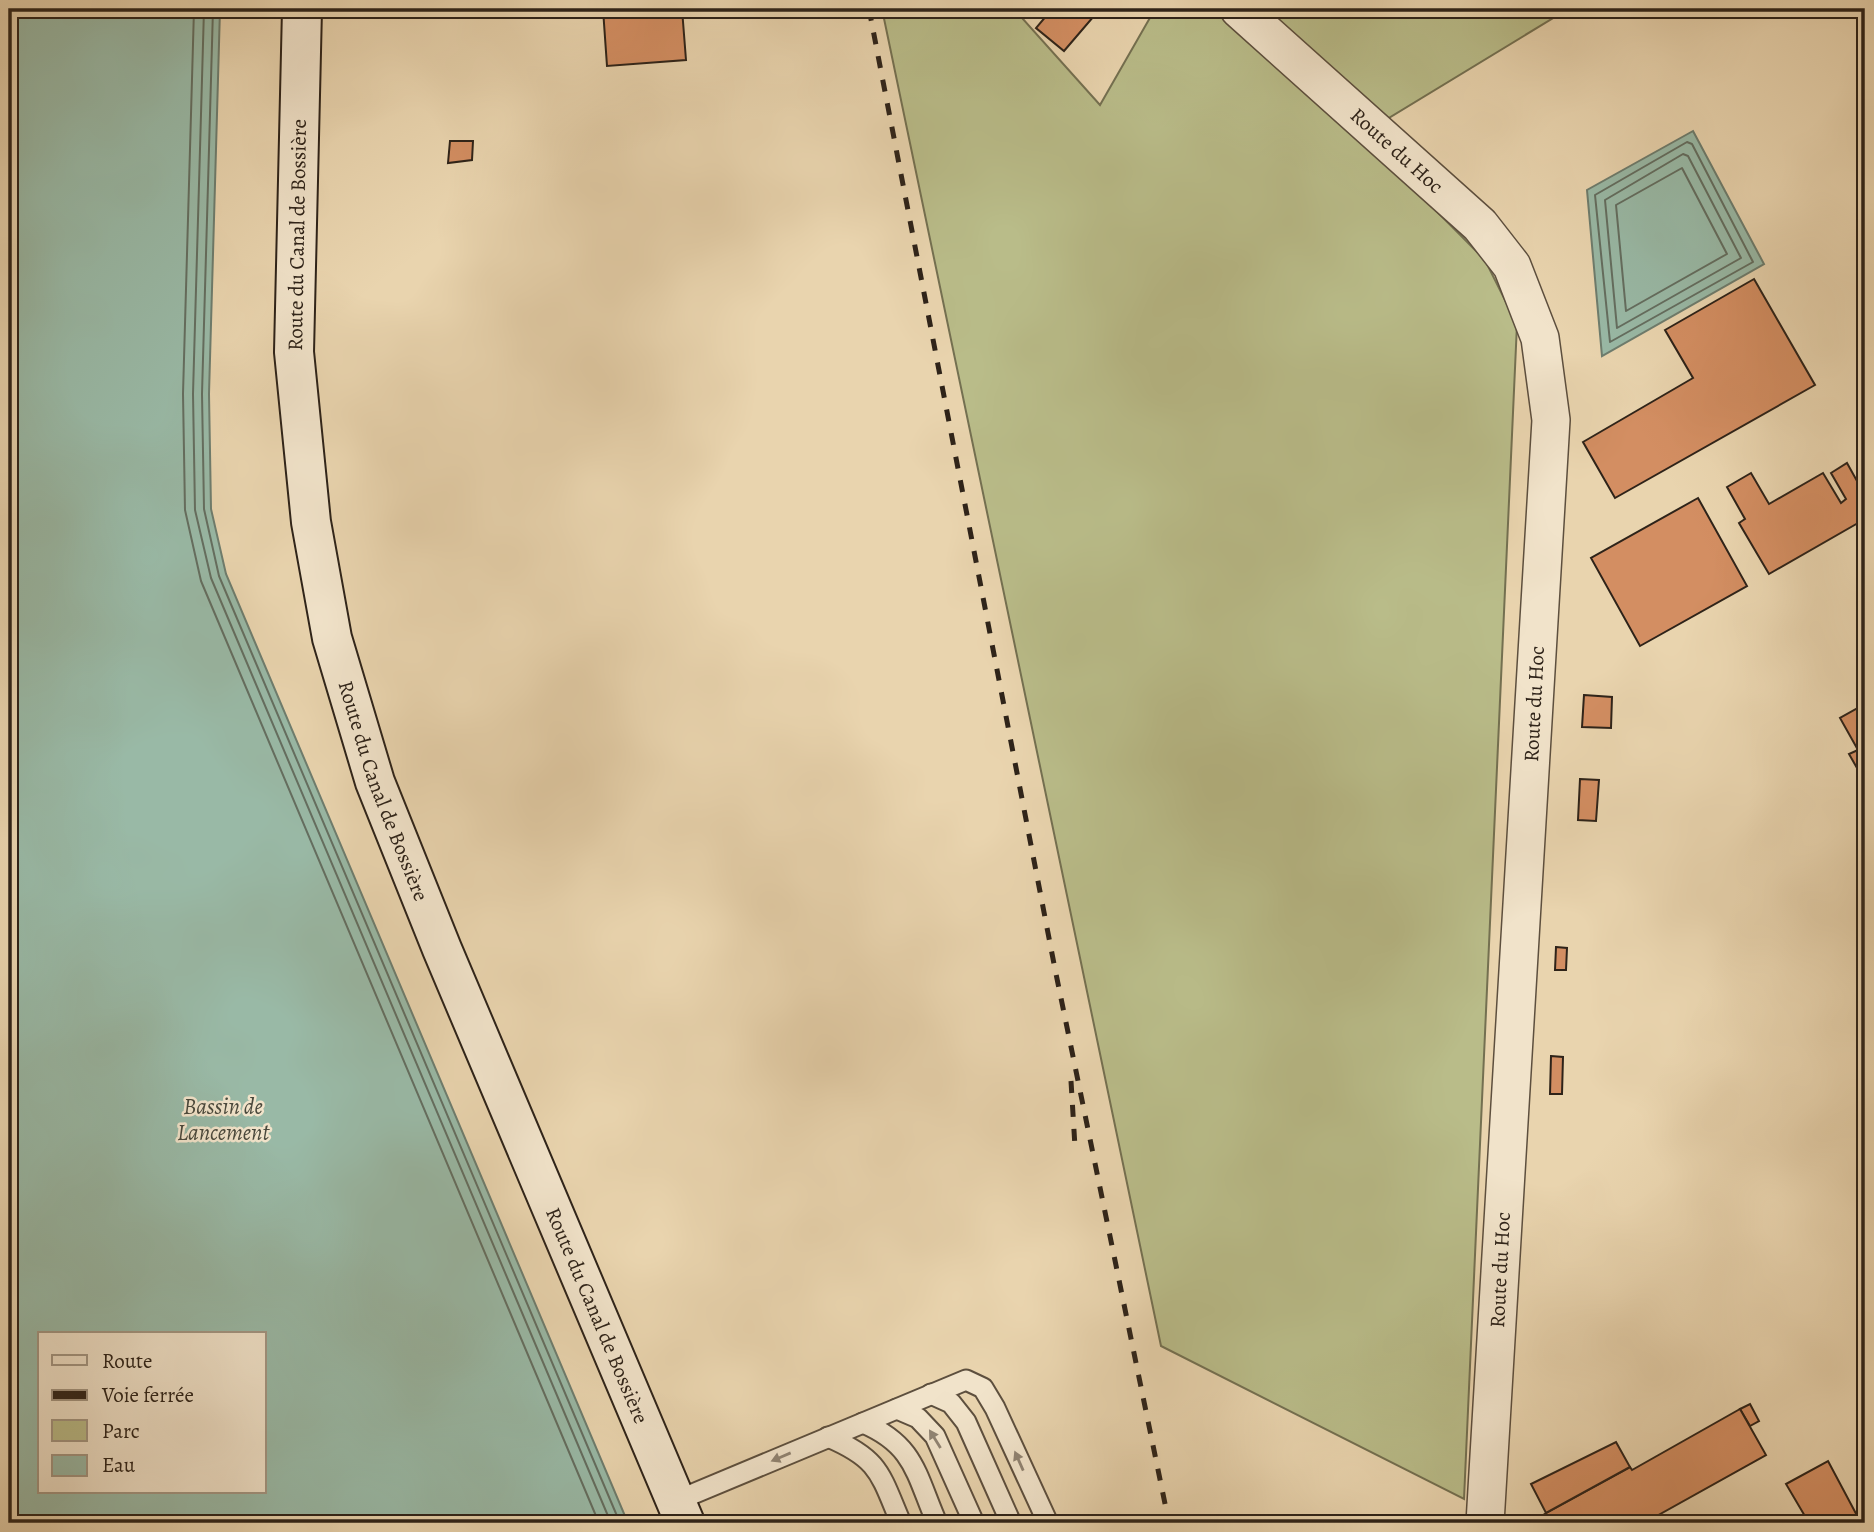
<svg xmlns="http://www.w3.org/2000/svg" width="1874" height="1532" font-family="Alegreya,serif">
  <rect width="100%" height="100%" fill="#e9d4ae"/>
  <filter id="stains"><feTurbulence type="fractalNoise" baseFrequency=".00286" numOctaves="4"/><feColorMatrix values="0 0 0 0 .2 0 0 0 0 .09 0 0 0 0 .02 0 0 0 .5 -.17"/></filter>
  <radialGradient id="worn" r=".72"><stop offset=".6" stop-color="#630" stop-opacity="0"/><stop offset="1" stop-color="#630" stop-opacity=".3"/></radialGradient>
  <polygon fill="#b9bc89" stroke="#747051" stroke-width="2" points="882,9 1014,9 1100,105 1155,9 1568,9 1361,135 1485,260 1517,324 1464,1499 1161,1346"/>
  <g fill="#99b9a6" stroke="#6e7d6e" stroke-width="2" fill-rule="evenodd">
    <path d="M9,9h211l-11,385 2,115 15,65 402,949h-619zM40,1334h224v158h-224z"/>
    <polygon points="1693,131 1764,264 1602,356 1587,190"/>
  </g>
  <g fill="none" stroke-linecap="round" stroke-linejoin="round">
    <g stroke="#646e60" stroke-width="2">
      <polyline points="194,9 183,394 185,510 201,581 599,1523"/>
      <polyline points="204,9 193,394 195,510 211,578 611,1523"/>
      <polyline points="213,9 202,394 204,509 219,576 620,1523"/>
      <polygon points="1687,142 1692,144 1753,262 1610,342 1595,195"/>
      <polygon points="1683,154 1688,156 1741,258 1617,328 1605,200"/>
      <polygon points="1682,168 1727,254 1626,311 1616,205"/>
    </g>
  </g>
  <g fill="#d38e62" stroke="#2e2319" stroke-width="2">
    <polygon points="603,9 682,9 686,60 607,66"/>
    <polygon points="1052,9 1100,9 1064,51 1036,28"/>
    <polygon points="450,141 473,141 472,160 448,163"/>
    <polygon points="1754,279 1815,385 1615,498 1583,442 1693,378 1665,330"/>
    <polygon points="1847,463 1857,481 1865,477 1865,519 1769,574 1739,523 1745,519 1727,487 1751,473 1769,504 1823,473 1841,503 1846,499 1831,473"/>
    <polygon points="1698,498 1747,586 1640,646 1591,558"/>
    <polygon points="1584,695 1612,697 1611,728 1582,727"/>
    <polygon points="1865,704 1865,782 1849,754 1858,750 1840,718"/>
    <polygon points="1580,779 1599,780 1596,821 1578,820"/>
    <polygon points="1556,947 1567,948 1566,970 1555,970"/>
    <polygon points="1551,1056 1563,1057 1562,1094 1550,1094"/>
    <polygon points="1750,1404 1759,1421 1750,1426 1740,1409"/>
    <polygon points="1740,1409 1766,1455 1644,1523 1542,1523 1539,1518 1546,1513 1630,1467 1632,1470"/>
    <polygon points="1616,1442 1630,1467 1546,1513 1531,1484"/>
    <polygon points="1828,1461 1861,1523 1809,1523 1786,1484"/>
  </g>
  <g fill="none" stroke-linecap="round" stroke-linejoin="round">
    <defs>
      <g id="lane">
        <polyline points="931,1394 951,1403 966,1422 1011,1523"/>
        <polyline points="897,1409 918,1418 935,1436 974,1523"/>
        <path d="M863,1423c52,22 53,52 74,100"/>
        <path d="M828,1437c52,22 52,37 73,86"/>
        <polyline points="676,1501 966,1380 983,1388 995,1408 1048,1523"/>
      </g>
      <g id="street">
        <path id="s1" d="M1239,9l241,216 32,41 28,72 11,82 -66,1103"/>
      </g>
      <g id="secondary">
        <path id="s2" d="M302,9l-8,343 17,170 21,116 43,144 67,167 243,574"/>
      </g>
    </defs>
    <use href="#lane" stroke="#5d4f3e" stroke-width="23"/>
    <use href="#street" stroke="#5d4f3e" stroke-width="40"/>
    <use href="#secondary" stroke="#2e2319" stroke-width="42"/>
    <use href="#lane" stroke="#f1e3ca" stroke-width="19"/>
    <use href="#street" stroke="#f1e3ca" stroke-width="37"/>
    <use href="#secondary" stroke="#f1e3ca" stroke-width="38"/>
    <g stroke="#2e2319" stroke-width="5" stroke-dasharray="12 12" stroke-linecap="butt">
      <polyline points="869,9 1055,969 1169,1523"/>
      <polyline points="1071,1081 1075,1147"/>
    </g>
  </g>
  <defs><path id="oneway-solid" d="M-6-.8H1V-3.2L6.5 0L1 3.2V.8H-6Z" transform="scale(1.75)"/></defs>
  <g fill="#908372">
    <use href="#oneway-solid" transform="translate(935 1439) rotate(-122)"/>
    <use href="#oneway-solid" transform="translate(781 1457) rotate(157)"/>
    <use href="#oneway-solid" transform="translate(1019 1461) rotate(-114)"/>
  </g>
  <g text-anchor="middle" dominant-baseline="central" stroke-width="5" stroke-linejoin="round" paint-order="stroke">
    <g font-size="21" fill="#2e2319" stroke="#f1e3ca">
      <text stroke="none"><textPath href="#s1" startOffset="212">Route du Hoc</textPath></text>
      <text transform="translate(297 235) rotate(-89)">Route du Canal de Bossière</text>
      <text transform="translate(1534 704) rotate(-87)">Route du Hoc</text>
      <text stroke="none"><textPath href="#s2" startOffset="793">Route du Canal de Bossière</textPath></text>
      <text transform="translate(1500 1270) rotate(-87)">Route du Hoc</text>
      <text stroke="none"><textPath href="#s2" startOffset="1360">Route du Canal de Bossière</textPath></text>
    </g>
    <g font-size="23" font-style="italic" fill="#49483c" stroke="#f1e3ca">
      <text x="223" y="1106">Bassin de<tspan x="223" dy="26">Lancement</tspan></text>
    </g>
  </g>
  <rect width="1874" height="1532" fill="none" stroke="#e9d4ae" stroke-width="35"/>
  <rect x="10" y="10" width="1853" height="1511" fill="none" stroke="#2e2319" stroke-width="3.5"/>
  <rect x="18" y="18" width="1839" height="1497" fill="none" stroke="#2e2319" stroke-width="2"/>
  <rect x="38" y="1332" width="228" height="161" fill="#f1e3ca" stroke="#a39683" stroke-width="2"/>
  <rect x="52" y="1355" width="35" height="10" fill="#f1e3ca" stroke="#a39683" stroke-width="2"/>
  <text x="102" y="1368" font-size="21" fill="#2e2319">Route</text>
  <rect x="52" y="1390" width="35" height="10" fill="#2e2319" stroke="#a39683" stroke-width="2"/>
  <text x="102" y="1402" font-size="21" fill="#2e2319">Voie ferrée</text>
  <rect x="52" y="1420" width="35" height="21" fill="#b9bc89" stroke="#a39683" stroke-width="2"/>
  <text x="102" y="1438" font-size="21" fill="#2e2319">Parc</text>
  <rect x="52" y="1455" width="35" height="21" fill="#99b9a6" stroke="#a39683" stroke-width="2"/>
  <text x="102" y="1472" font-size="21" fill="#2e2319">Eau</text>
  <rect width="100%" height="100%" filter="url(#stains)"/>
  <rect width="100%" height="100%" fill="url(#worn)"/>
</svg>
